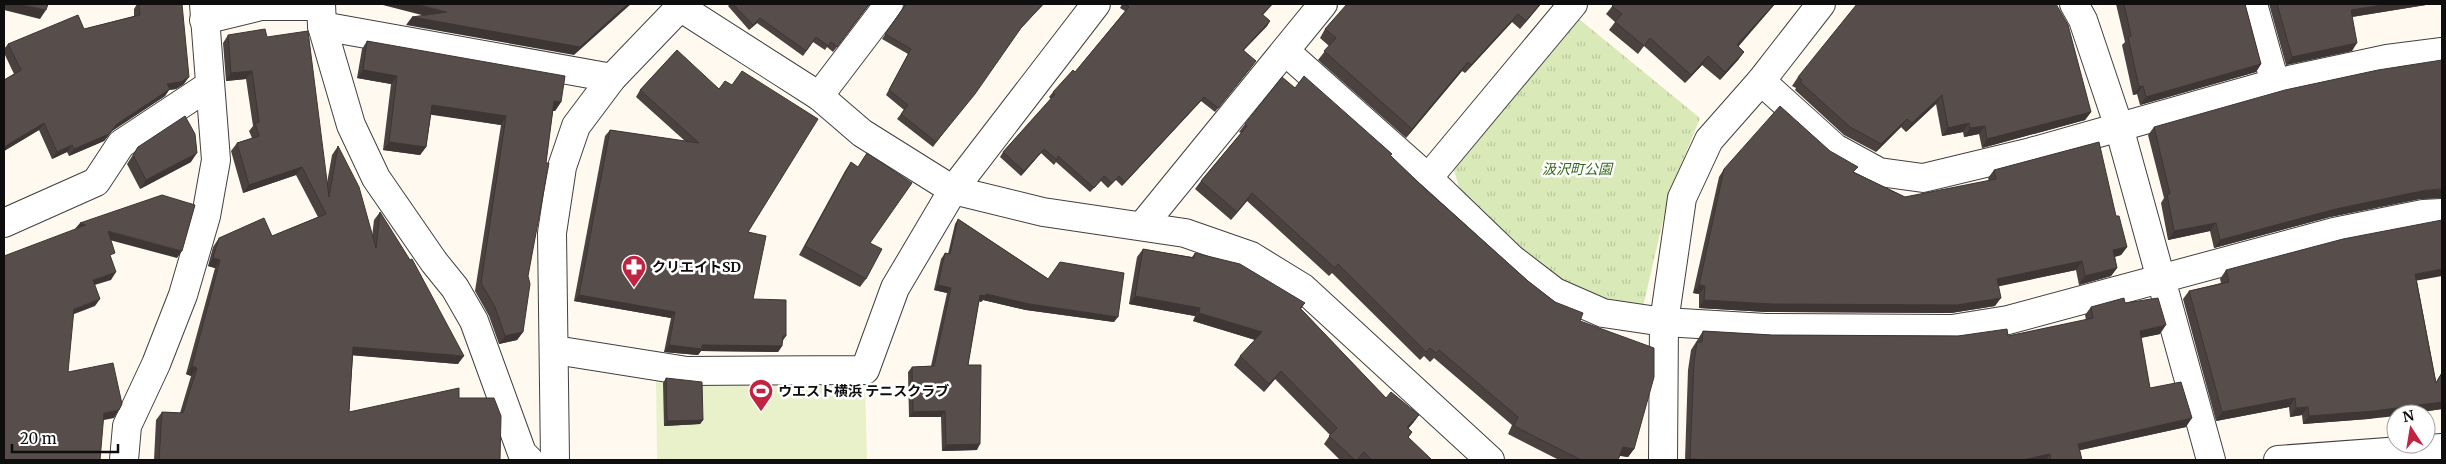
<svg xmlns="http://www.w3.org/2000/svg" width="2446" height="464" font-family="Merriweather,'Noto Sans JP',serif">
  <defs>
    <pattern id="park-tufts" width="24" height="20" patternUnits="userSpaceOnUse" patternTransform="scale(1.25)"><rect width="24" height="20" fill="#d9eab8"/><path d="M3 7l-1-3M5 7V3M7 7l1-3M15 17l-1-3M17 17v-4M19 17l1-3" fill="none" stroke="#b9c89d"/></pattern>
  </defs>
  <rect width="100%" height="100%" fill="#fff9ef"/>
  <polygon fill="url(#park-tufts)" points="1579,19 1700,118 1669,195 1643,307 1607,307 1569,289 1461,194 1453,167"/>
  <polygon fill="#e9f1ca" points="656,376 865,381 867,460 657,460"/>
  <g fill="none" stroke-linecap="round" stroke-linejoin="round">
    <defs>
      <g id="minor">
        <polyline points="321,4 322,26 351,125 376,178 434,262 455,288 474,321 522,453 529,460"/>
        <polyline points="2074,4 2083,20 2119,127 2211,460"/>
        <polyline points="2253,4 2275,83"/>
        <polyline points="680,7 819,96 862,133 953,190 1043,212 1185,233 1251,256 1303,288 1490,460"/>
        <polyline points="204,20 261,6 321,6"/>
        <polyline points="322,26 612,78"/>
        <polyline points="1285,51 1428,178 1512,259 1555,292 1603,313 1664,322 1766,328 1952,329 2008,320 2334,232 2423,214 2442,213"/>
        <polyline points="1761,81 1835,148 1879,172 1923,178 2031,152 2275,83 2387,59 2442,52"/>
        <polyline points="819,96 889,4"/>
        <polyline points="1428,178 1573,4"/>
        <polyline points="4,223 96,182 121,144 210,85"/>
        <polyline points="1142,226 1323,4"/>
        <polyline points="555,350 687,371 865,370 895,288 953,190 1096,4"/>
        <polyline points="124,460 127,426 156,364 183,295 206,216 216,160 204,4"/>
        <polyline points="555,460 552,233 562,167 576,126 612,78 683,4"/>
        <polyline points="1663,460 1664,322 1682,198 1709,140 1761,81 1821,4"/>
        <polyline points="2278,460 2442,448"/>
      </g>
    </defs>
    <use href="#minor" stroke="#414141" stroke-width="30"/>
    <use href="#minor" stroke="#fff" stroke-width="28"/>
  </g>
  <g fill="#4b4240">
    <polygon points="137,4 182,4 184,84 176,89 169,90 165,96 112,131 104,141 69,156 67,152 52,159 39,130 4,151 4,80 14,74 4,53 4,49 8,44 84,29 134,16 134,9"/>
    <polygon points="730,4 870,4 833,52 827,47 825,50 813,42 803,56 757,23 749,30 728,6"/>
    <polygon points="904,4 1044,4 1017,32 933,147 897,119 904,110 886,95 908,54 882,39 904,6"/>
    <polygon points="1122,4 1273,4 1263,15 1270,21 1267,26 1244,50 1253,65 1215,112 1201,101 1122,186 1116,180 1108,188 1101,181 1090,192 1056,162 1054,165 1041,153 1021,176 1000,157 1003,152 1051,99 1049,97 1053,92 1075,72 1125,11 1120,8"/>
    <polygon points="1541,4 1520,29 1512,22 1465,73 1462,71 1406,138 1318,60 1329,46 1320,38 1325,29"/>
    <polygon points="1614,4 1775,4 1738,46 1744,52 1738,60 1720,80 1702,65 1685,83 1644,46 1638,54 1609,30 1615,22 1606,14"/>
    <polygon points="2116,4 2245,4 2261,64 2256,72 2140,105 2137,94 2133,95 2122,45 2125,42"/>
    <polygon points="2269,4 2432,4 2352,17 2352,51 2286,65"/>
    <polygon points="228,35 267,37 327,183 332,155 338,146 372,237 374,220 380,212 458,364 353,355 349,412 459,398 500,460 154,460 156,420 162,412 180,413 191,376 186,374 215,268 208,266 213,247 219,238 272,236 318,217 296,175 243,193 231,151 237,143 252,138 249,131 253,126 246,79 226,81 223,43"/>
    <polygon points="367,41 561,102 555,111 553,111 528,276 523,332 517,340 499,344 489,316 475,291 501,125 431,114 426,147 420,155 383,150 391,84 357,78 362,49"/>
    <polygon points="677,50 748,232 753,299 786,336 782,342 782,346 778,352 701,351 698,355 664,352 671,318 574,301 605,136 610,130 685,141 636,97 640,90"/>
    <polygon points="1798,77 2091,112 2085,120 1982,148 1979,134 1964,137 1963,132 1942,136 1936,104 1906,132 1901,127 1876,152 1844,135 1795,90 1796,88 1792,86"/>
    <polygon points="1295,88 1390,156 1528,281 1580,321 1634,449 1628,457 1620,456 1618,460 1559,460 1508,434 1512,425 1434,358 1430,362 1424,356 1420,360 1332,273 1329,276 1247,201 1231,220 1195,189 1201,181 1241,133 1239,132 1245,124"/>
    <polygon points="2154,127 2442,198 2420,199 2330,217 2214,248 2210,231 2168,240 2161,203 2164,198 2148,135"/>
    <polygon points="138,147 191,162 140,189 127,164"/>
    <polygon points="851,162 866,279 860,287 799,255 845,171"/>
    <polygon points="1724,169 1854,172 1905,197 1989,181 1988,178 1994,170 2116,216 2127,247 2121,255 2115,257 2117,268 2111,276 2079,285 2076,270 1998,286 1995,306 1951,313 1766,312 1699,308 1699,294 1693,293 1719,177"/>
    <polygon points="958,219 1114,322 1026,310 983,300 981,302 979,301 968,365 977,450 942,451 941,417 909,417 908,372 912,367 931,366 947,293 934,290 941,259 945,253 948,254 955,224"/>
    <polygon points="1143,249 1192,257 1195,253 1305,303 1301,309 1386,398 1419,415 1413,423 1408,429 1412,432 1408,438 1432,460 1340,460 1324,444 1330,435 1275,379 1264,392 1234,365 1240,356 1255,340 1193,321 1195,316 1129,304 1137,257"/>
    <polygon points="2226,270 2417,281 2436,382 2442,372 2442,409 2408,414 2396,414 2368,419 2303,424 2302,415 2290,417 2289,407 2216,421 2183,299 2189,291 2221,283 2220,279"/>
    <polygon points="2125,303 2160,334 2141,338 2150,388 2186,427 2080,450 2082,460 1685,460 1688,370 1691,350 1703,331 1772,335 2008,336 2086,320 2085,315 2091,307"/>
    <polygon points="666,378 703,420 700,424 664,426 663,383"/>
  </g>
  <g fill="#3d3634">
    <polygon points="4,4 19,4 46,10 40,19 4,10"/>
    <polygon points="379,4 417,4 447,12 441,20"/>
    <polygon points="631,4 574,55 406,25 412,17"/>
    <polygon points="1540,4 1541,4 1520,29 1526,21"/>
    <polygon points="1774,4 1775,4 1732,54 1737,45"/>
    <polygon points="2389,4 2432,4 2345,18 2351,10"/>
    <polygon points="1518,14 1512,22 1465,73 1471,65"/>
    <polygon points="760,18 757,23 749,30 753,25"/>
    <polygon points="1270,21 1267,26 1240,54 1243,50"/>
    <polygon points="2357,43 2352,51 2286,65 2292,57"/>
    <polygon points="1744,52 1738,60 1720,80 1725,72"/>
    <polygon points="1708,56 1702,65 1685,83 1691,75"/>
    <polygon points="1468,62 1462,71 1406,138 1412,129"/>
    <polygon points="2261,64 2256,72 2140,105 2146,97"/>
    <polygon points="363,70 397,76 391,84 357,78"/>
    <polygon points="252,71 246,79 226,81 231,73"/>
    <polygon points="189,77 184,84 176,89 169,90 165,96 112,131 104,141 69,156 74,149 117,124 167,84"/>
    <polygon points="2143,86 2137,94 2133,95 2139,87"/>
    <polygon points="1942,95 1936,104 1906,132 1912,123"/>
    <polygon points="1204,97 1201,101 1122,186 1125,182"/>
    <polygon points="554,101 561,102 555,111 548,110"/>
    <polygon points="432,105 506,116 501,125 426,114"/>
    <polygon points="2091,112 2085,120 1982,148 1987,139"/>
    <polygon points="1907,119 1901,127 1876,152 1881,144"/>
    <polygon points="44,123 39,130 4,151 4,147"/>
    <polygon points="1969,123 1963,132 1942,136 1948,128"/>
    <polygon points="1985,126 1979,134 1964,137 1970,128"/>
    <polygon points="389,142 426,147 420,155 383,150"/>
    <polygon points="72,145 67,152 52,159 57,152"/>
    <polygon points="1044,149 1041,153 1021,176 1024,171"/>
    <polygon points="197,153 191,162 140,189 146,180"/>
    <polygon points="302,167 296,175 243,193 249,185"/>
    <polygon points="2442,189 2442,198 2420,199 2330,217 2214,248 2220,240 2336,209 2426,190"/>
    <polygon points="1252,193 1247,201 1231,220 1237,212"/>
    <polygon points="80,223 86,225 74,230"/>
    <polygon points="2216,223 2210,231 2168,240 2174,231"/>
    <polygon points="108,231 182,251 177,258 102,238"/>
    <polygon points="2127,247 2121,255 2108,258 2113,250"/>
    <polygon points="213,258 220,260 215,268 208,266"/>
    <polygon points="2082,261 2076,270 1991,288 1997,279"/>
    <polygon points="2117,268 2111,276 2079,285 2085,276"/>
    <polygon points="2442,269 2442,276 2409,282 2415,274"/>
    <polygon points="116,272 111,280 88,287 93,280"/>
    <polygon points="938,285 951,288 947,293 934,290"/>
    <polygon points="1699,285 1705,286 1699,294 1693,293"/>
    <polygon points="986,294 1118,317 1114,322 1026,310 983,300 981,302 976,300 980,295"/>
    <polygon points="579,295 675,312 671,318 574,301"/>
    <polygon points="1135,296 1200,308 1195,316 1129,304"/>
    <polygon points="2001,298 1995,306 1951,313 1766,312 1699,308 1704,300"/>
    <polygon points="100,299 95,306 69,316 74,309"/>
    <polygon points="1199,313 1262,332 1256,340 1193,321"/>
    <polygon points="2166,325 2160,334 2134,339 2140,331"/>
    <polygon points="523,332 517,340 499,344 505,336"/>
    <polygon points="669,345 702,345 782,346 778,352 701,351 698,355 664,352"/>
    <polygon points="353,347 464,356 458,364 348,355"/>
    <polygon points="192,366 197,368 191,376 186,374"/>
    <polygon points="1281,371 1275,379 1264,392 1269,384"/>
    <polygon points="2295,398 2289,407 2216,421 2222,412"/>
    <polygon points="2442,402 2442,409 2408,414 2396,414 2396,416 2368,419 2303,424 2309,416"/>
    <polygon points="2308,407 2302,415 2290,417 2296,408"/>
    <polygon points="119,410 114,418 99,421 104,413"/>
    <polygon points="945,411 941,417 909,417 913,412"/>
    <polygon points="1419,415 1413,423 1401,436 1407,427"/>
    <polygon points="2192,418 2186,427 2072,452 2078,444"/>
    <polygon points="703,420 700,424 664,426 667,421"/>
    <polygon points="980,444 977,450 942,451 946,445"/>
    <polygon points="1623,447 1634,449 1628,457 1617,455"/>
    <polygon points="2050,454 2046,460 2022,460"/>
  </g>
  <g fill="#574d4a" stroke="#3d3634">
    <polygon points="19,4 48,4 46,10"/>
    <polygon points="139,4 182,4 189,77 181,82 167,84 170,89 117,124 109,134 74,149 72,145 57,152 44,123 4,147 4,80 21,70 8,44 78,15 84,29 140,15"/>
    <polygon points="417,4 628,4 580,47 412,17 447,12"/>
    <polygon points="733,4 869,4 837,47 831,42 828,46 816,37 806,51 760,18 753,25"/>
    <polygon points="906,4 1043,4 1021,28 975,94 936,142 901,114 908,105 889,90 911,49 885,34"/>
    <polygon points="1125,4 1272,4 1262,14 1270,21 1243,50 1256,61 1218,108 1204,97 1125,182 1119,176 1112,183 1104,176 1094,188 1058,156 1057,160 1044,149 1024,171 1003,152 1055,94 1053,92 1073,70 1075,72 1129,7"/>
    <polygon points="1347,4 1540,4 1526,21 1518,14 1471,65 1468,62 1412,129 1324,51 1336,38 1325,29"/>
    <polygon points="1614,4 1774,4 1737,45 1744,52 1725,72 1708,56 1691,75 1650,38 1644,46 1615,22 1622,14 1612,6"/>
    <polygon points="1857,4 2056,4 2068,25 2091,112 1987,139 1985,126 1970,128 1969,123 1948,128 1942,95 1912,123 1907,119 1881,144 1850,127 1800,82 1802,80 1798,77"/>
    <polygon points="2124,4 2245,4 2261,64 2146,97 2143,86 2139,87 2128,37 2131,36"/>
    <polygon points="2277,4 2389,4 2351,10 2357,43 2292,57"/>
    <polygon points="265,29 267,37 308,31 329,197 338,146 359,187 376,248 380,212 410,260 412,259 464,356 353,347 349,412 459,388 459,398 494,398 501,416 500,460 159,460 162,412 183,413 197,368 192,366 220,260 213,258 219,238 264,218 272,236 326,214 302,167 249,185 237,143 259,136 255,123 259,122 252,71 231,73 228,35"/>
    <polygon points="367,41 565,76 561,102 554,101 546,163 549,163 528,276 530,284 523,332 505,336 495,307 481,283 506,116 432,105 426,147 389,142 397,76 363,70"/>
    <polygon points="677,50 719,89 725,81 732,85 742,71 818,119 748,232 766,236 753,299 786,300 786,336 783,336 782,346 702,345 702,349 669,345 675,312 579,295 610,130 699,143 640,90"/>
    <polygon points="2442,60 2442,189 2426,190 2336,209 2220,240 2216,223 2174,231 2167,194 2170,194 2154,127 2285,90 2378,70"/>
    <polygon points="1304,76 1392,154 1390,155 1421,185 1528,281 1555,302 1583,313 1580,321 1654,348 1654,377 1634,449 1623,447 1618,460 1581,460 1514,426 1518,417 1439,350 1436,353 1430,348 1426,352 1338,264 1335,268 1252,193 1237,212 1201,181 1247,126 1245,124 1282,77 1295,88"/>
    <polygon points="1780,106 1830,151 1858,167 1853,172 1905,197 1996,179 1994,170 2099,142 2116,216 2119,216 2127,247 2113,250 2117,268 2085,276 2082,261 1997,279 2001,298 1957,305 1772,304 1704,300 1705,286 1699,285 1724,169"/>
    <polygon points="185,116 195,134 197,153 146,180 133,155 138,147"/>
    <polygon points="867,153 912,183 870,243 882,249 866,279 805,246 851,162 858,167"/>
    <polygon points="162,195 195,205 182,251 108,231 115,253 110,255 116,272 93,280 100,299 74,309 68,372 113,363 122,404 119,410 104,413 100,460 4,460 4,256 86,225 80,223"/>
    <polygon points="958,219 1048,279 1060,262 1124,273 1118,317 1029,304 986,294 985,296 980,295 968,365 981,365 980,444 946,445 945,411 913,412 912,367 934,366 951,288 938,285 945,253 950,254"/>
    <polygon points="2442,220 2442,269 2415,274 2436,383 2442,373 2442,402 2374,411 2309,416 2308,407 2296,408 2295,398 2222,412 2189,291 2229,282 2226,270 2343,239"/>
    <polygon points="1143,249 1194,258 1195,253 1240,264 1305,303 1300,308 1386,398 1391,392 1419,415 1407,427 1412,432 1408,437 1432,460 1372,460 1364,452 1357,460 1355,460 1329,436 1337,428 1281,371 1269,384 1240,356 1262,332 1199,313 1200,308 1135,296"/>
    <polygon points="2124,298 2125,303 2158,298 2166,325 2140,331 2150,388 2181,382 2192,418 2078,444 2082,460 2051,460 2050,454 2022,460 1714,460 1690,459 1694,362 1697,342 1702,342 1703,331 1772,335 1958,336 2007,329 2008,336 2093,318 2091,307"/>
    <polygon points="666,378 702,382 703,420 667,421"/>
  </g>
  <defs>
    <symbol id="pharmacy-pin" viewBox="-11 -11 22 30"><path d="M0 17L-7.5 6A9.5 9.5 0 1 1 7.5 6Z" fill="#c02442" stroke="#fff"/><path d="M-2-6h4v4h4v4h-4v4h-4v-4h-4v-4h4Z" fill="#fff"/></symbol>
    <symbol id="stadium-pin" viewBox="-11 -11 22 30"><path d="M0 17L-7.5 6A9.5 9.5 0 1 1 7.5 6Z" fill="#c02442" stroke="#fff"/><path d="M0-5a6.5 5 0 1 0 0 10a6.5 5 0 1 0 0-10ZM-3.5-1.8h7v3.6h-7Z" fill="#fff"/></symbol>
  </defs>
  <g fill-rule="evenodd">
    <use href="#pharmacy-pin" x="620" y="253" width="28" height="38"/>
    <use href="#stadium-pin" x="747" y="377" width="28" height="38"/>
  </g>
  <g text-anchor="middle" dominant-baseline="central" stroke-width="5" stroke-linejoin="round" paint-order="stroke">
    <g font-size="14" font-style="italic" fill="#37671d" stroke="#fff">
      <text x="1577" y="169">汲沢町公園</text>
    </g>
    <g font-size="14" font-weight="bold" fill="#0e0e0e" stroke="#fff" text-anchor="start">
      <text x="652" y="267">クリエイトSD</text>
      <text x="778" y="391">ウエスト横浜 テニスクラブ</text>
    </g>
  </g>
  <rect width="2446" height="464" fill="none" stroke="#0e0e0e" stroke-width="10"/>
  <g transform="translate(2411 429) rotate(348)"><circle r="24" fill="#ffffff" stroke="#9f9f9f"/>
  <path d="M0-4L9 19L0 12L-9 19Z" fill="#c02442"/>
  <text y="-8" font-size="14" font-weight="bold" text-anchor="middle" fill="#0e0e0e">N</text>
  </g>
  <path d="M12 444v8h106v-8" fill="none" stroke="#0e0e0e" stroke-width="2.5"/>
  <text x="20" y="444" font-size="15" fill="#0e0e0e" stroke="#ffffff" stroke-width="4" paint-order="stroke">20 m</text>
</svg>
